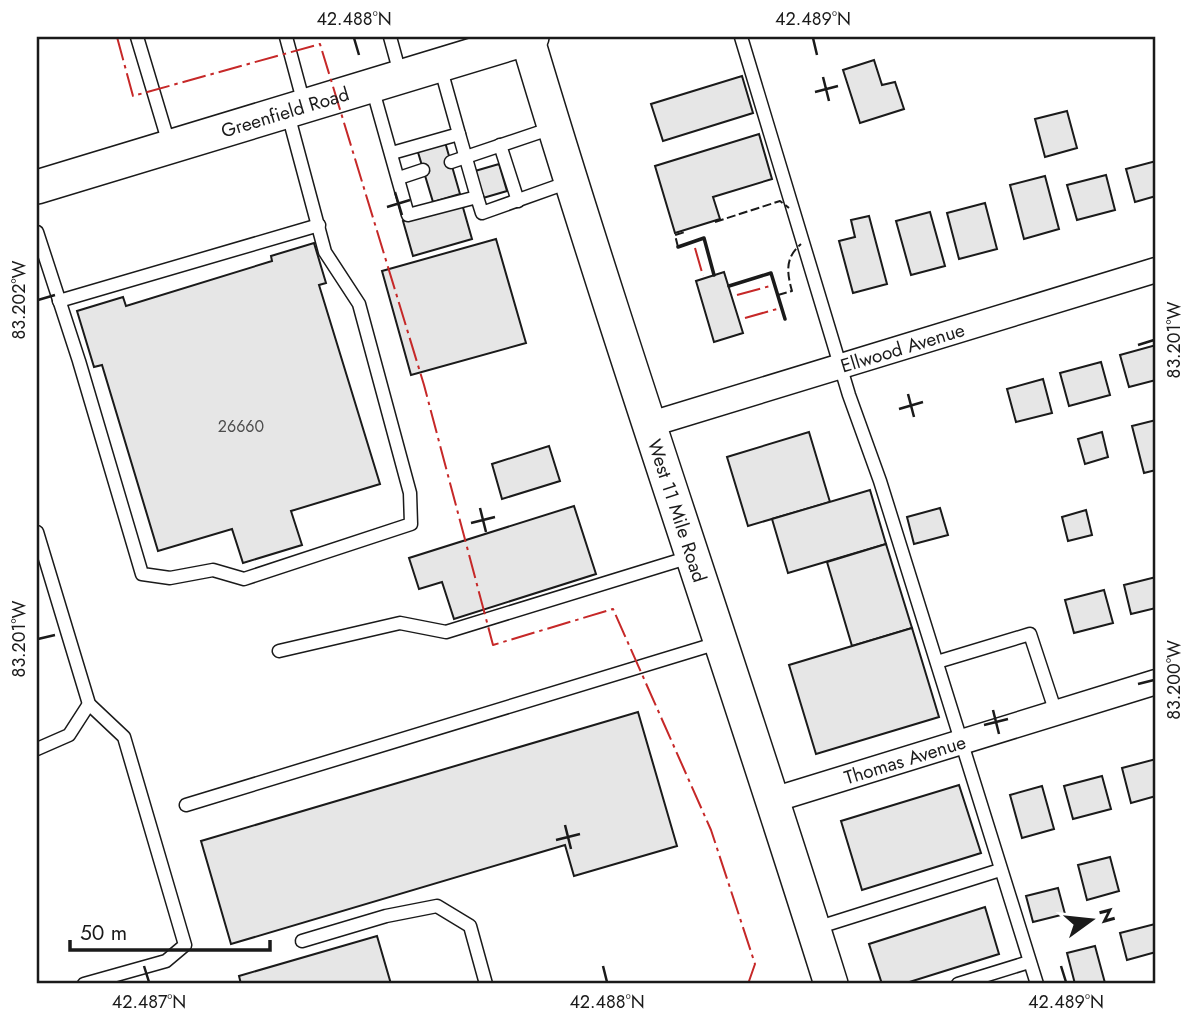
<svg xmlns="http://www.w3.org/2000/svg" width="1193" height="1021" font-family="Jost,sans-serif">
  <rect width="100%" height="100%" fill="#fff"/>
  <g fill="#e6e6e6" stroke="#1a1a1a" stroke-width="2">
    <polygon points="874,60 882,85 895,82 904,109 860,123 843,70"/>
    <polygon points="742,76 753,113 663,141 651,104"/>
    <polygon points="1067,111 1077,148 1045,157 1035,119"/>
    <polygon points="759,134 772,179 713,197 720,219 675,233 655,166"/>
    <polygon points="445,142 460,194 433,202 417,149"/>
    <polygon points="1156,161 1156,196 1135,202 1126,169"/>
    <polygon points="499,164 507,191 483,198 475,171"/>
    <polygon points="1106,175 1115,210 1077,220 1067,185"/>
    <polygon points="1045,176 1059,229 1024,239 1010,185"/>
    <polygon points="985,203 997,249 959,259 947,213"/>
    <polygon points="462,204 472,239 413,256 403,221"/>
    <polygon points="930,212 945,266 911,275 896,221"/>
    <polygon points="869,216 887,284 853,293 839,241 855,237 851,220"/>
    <polygon points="496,239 526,343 411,375 382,271"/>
    <polygon points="314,243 326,283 319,285 380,484 291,511 302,545 243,563 232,529 158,551 102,365 94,367 77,311 123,297 126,306 272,261 271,256"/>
    <polygon points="724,272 743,333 714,342 696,281"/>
    <polygon points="1156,345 1156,380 1129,387 1120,355"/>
    <polygon points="1101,362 1110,395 1069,406 1060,373"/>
    <polygon points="1043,379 1052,413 1016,422 1007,389"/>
    <polygon points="1156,420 1156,470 1144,473 1132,426"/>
    <polygon points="809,432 830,502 748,526 727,457"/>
    <polygon points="1102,432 1108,457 1085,464 1078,439"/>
    <polygon points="549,446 560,481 502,499 492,464"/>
    <polygon points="870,490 886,544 788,573 772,519"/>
    <polygon points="574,506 596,574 454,619 442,582 419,589 409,558"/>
    <polygon points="940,508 948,535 914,544 907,517"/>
    <polygon points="1086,510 1092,535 1068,541 1062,517"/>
    <polygon points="886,544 912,628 852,646 827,562"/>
    <polygon points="1156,577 1156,608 1131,614 1124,585"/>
    <polygon points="1104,590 1113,623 1074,633 1065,600"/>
    <polygon points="912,628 939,717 816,754 789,665"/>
    <polygon points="638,712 677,846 574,876 565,845 231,944 201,841"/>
    <polygon points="1156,759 1156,796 1131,803 1122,768"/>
    <polygon points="1102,776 1111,809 1073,819 1064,786"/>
    <polygon points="959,785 981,853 862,890 841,821"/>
    <polygon points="1042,786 1054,829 1022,838 1010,795"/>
    <polygon points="1110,857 1119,891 1087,900 1078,865"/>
    <polygon points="1058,888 1065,914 1033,922 1026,896"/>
    <polygon points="985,907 999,954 903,984 882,984 869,944"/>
    <polygon points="1155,924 1156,952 1127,960 1120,933"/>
    <polygon points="377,936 391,984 241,984 239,976"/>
    <polygon points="1095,946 1105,983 1075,984 1067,953"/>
  </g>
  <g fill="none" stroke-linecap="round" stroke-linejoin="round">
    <defs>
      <g id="lane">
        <polyline points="137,37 170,147"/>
        <polyline points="286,37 304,104"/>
        <polyline points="390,37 401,77"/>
        <polyline points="741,37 849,395 880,481 1037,984"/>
        <polyline points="372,87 408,215 477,197 482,213 569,182"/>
        <polyline points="459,134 477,197"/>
        <polyline points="500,145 518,201"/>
        <polyline points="392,153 459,134 440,66"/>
        <polyline points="451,162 555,127"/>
        <polyline points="399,178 423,170"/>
        <polyline points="37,232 79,361 142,574 170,578 213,570 244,579 411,524 410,493 359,304 325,252 288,114"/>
        <polyline points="59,301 319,225"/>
        <polyline points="37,532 89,704 124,737 185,945 166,961 84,984"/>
        <polyline points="279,651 400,623 446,632 690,557"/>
        <polyline points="937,662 1030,634 1056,713"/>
        <polyline points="37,749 69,735 89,704"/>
        <polyline points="186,805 721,642"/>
        <polyline points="813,929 1000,870"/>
        <polyline points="302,941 386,916 437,906 470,926 486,984"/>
        <polyline points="958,984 1029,962"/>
      </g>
      <g id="street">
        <path id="s1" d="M648,425l508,-155"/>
        <path id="s2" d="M773,800l383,-118"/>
      </g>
      <g id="secondary">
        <path id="s3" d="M527,37c95,318 205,630 304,947"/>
        <path id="s4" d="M37,187l495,-150"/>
      </g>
    </defs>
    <use href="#lane" stroke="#1a1a1a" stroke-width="15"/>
    <use href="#street" stroke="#1a1a1a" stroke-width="27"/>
    <use href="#secondary" stroke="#1a1a1a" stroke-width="36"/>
    <use href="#lane" stroke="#fff" stroke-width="12"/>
    <use href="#street" stroke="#fff" stroke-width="24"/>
    <use href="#secondary" stroke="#fff" stroke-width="33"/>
    <g stroke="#1a1a1a" stroke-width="2" stroke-dasharray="9 3.5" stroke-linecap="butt">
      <polyline points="715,222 780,201 789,208"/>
      <polyline points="678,247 675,235 685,232"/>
      <path d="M778,295l14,-4c-6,-21 -6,-34 9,-47"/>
    </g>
    <g stroke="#1a1a1a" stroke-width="3.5">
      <polyline points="678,247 704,238 714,275"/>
      <polyline points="729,286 771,273 785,319"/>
    </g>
    <g stroke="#c62828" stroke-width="2" stroke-dasharray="24 5 3.5 5" stroke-linecap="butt">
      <polyline points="117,37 133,96 320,44 424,385 493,645 613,609 711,830 755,964 748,984"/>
      <polyline points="695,248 703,276"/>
      <polyline points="737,295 770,286"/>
      <polyline points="745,318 777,309"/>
    </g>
  </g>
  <path fill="none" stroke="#1a1a1a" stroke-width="2.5" d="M354,38l5,17M813,38l4,17M823,77l6,24M815,92l23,-6M395,192l7,23M387,207l23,-7M38,300l17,-5M1138,345l16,-5M908,394l6,23M899,409l24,-7M480,508l6,24M471,523l24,-6M38,639l17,-4M1138,684l16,-4M993,710l6,24M984,725l24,-6M565,825l6,24M556,840l24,-6M144,966l5,16M603,966l4,16M1061,966l5,16"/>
  <g text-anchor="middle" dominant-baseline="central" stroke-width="5" stroke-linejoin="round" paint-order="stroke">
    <g font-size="16" fill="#4d4d4d">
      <text x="241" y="426">26660</text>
    </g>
    <g font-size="19" fill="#1a1a1a" stroke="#fff">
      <text stroke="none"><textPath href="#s4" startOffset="259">Greenfield Road</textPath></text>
      <text stroke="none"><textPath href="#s1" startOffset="266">Ellwood Avenue</textPath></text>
      <text stroke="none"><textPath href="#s3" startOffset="497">West 11 Mile Road</textPath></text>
      <text stroke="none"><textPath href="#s2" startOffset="138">Thomas Avenue</textPath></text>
    </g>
  </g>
  <rect width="1193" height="1021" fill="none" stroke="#ffffff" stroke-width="77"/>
  <g transform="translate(1091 920) rotate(75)" stroke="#ffffff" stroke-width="5" paint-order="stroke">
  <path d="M0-5L12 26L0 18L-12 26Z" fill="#1a1a1a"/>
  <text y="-10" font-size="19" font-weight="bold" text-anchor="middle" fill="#1a1a1a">N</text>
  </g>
  <path d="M70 940v10h200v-10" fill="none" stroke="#1a1a1a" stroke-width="3.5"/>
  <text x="80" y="940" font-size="21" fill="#1a1a1a" stroke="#ffffff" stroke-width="5" paint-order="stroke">50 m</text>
  <rect x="38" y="38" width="1116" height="944" fill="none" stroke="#1a1a1a" stroke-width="2.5"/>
  <g font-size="18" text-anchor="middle" fill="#1a1a1a">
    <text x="354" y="25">42.488°N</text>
    <text x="813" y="25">42.489°N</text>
    <text transform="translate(19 300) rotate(-90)" y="6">83.202°W</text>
    <text transform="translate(1174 340) rotate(-90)" y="6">83.201°W</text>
    <text transform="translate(19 639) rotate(-90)" y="6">83.201°W</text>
    <text transform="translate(1174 680) rotate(-90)" y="6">83.200°W</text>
    <text x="149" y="1008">42.487°N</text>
    <text x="607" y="1008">42.488°N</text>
    <text x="1066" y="1008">42.489°N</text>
  </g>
</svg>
